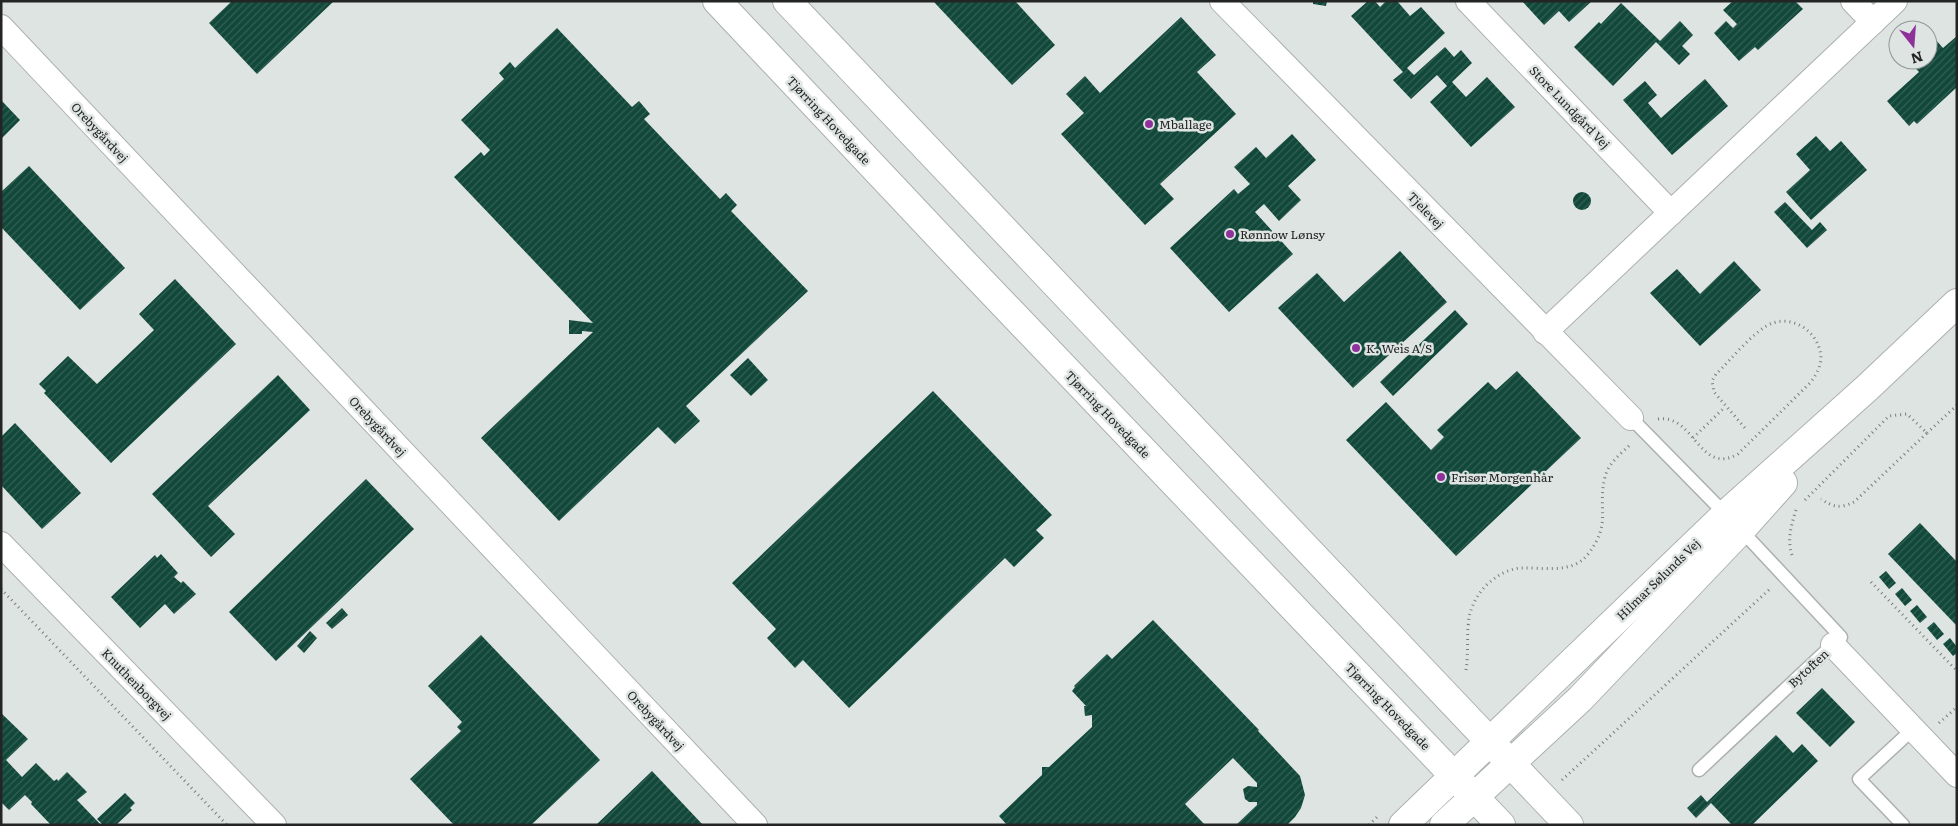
<svg xmlns="http://www.w3.org/2000/svg" width="1958" height="826" font-family="Literata,serif">
  <defs>
    <pattern id="building-hatch" width="6" height="6" patternUnits="userSpaceOnUse" patternTransform="scale(1.25)"><rect width="6" height="6" fill="#11483a"/><path d="M-1 1l2-2M0 6l6-6M5 7l2-2" fill="none" stroke="#336054"/></pattern>
  </defs>
  <rect width="100%" height="100%" fill="#dee4e2"/>
  <g fill="url(#building-hatch)">
    <polygon points="232,1 334,1 257,74 209,23"/>
    <polygon points="933,1 1015,1 1055,45 1012,85"/>
    <polygon points="1313,1 1327,1 1326,6 1313,4"/>
    <polygon points="1368,1 1375,1 1380,7 1386,1 1397,1 1410,16 1421,7 1445,33 1407,68 1414,75 1445,47 1454,57 1461,50 1472,63 1452,82 1466,97 1487,77 1515,107 1471,147 1430,102 1447,86 1437,75 1411,99 1393,80 1403,72 1351,16"/>
    <polygon points="1522,1 1592,1 1569,22 1559,11 1544,25"/>
    <polygon points="1733,1 1795,1 1803,9 1758,50 1755,47 1739,61 1714,33 1726,21 1733,28 1737,24 1723,10"/>
    <polygon points="1621,3 1660,41 1680,21 1693,35 1682,46 1690,54 1679,65 1656,42 1613,86 1574,47 1599,22 1601,24"/>
    <polygon points="1181,17 1216,55 1197,72 1236,114 1160,184 1174,199 1145,225 1061,134 1084,113 1066,94 1085,76 1100,93"/>
    <polygon points="557,28 632,107 639,101 650,114 644,119 720,199 726,193 737,205 731,211 808,291 686,406 700,421 675,444 658,427 559,521 481,438 593,332 582,331 582,334 569,334 569,320 593,323 454,177 481,152 484,156 490,150 461,120 504,79 499,73 510,62 515,68"/>
    <polygon points="1928,31 1943,48 1957,36 1957,87 1917,124 1914,121 1909,126 1887,101 1919,72 1908,60 1928,60"/>
    <polygon points="1705,79 1728,106 1672,155 1623,100 1645,81 1657,95 1648,103 1661,118"/>
    <polygon points="1,100 20,120 1,139"/>
    <polygon points="1292,134 1316,160 1288,186 1301,200 1279,221 1264,204 1255,212 1293,254 1229,312 1170,248 1234,189 1238,194 1250,184 1234,167 1256,147 1266,158"/>
    <polygon points="1816,136 1830,151 1841,141 1867,170 1811,220 1786,192 1810,170 1796,154"/>
    <polygon points="29,166 125,268 80,310 1,227 1,192"/>
    <circle cx="1582" cy="201" r="9"/>
    <polygon points="1785,202 1812,230 1820,222 1827,230 1807,248 1774,212"/>
    <polygon points="1400,251 1447,302 1353,388 1278,308 1317,273 1344,302"/>
    <polygon points="1734,261 1761,290 1700,346 1650,293 1677,269 1700,294"/>
    <polygon points="175,279 236,344 111,463 44,393 46,391 39,384 68,356 97,384 154,330 139,314"/>
    <polygon points="1455,310 1468,324 1393,396 1380,382"/>
    <polygon points="748,358 768,380 751,396 730,375"/>
    <polygon points="1517,371 1581,438 1456,556 1346,440 1386,402 1431,450 1444,437 1437,430 1488,382 1496,390"/>
    <polygon points="278,375 310,410 208,506 235,534 211,557 152,494"/>
    <polygon points="933,391 1052,515 1036,530 1044,538 1014,567 1005,558 849,708 803,660 795,668 767,638 776,629 732,583"/>
    <polygon points="15,423 81,493 42,529 1,485 1,437"/>
    <polygon points="366,479 414,529 276,661 229,612"/>
    <polygon points="1920,523 1957,562 1957,626 1888,554"/>
    <polygon points="161,554 178,573 174,577 181,583 183,581 196,594 174,614 165,604 140,628 111,597 155,555 157,558"/>
    <polygon points="1886,571 1896,583 1889,589 1879,577"/>
    <polygon points="1902,588 1912,600 1905,606 1895,594"/>
    <polygon points="1917,605 1927,617 1920,623 1910,611"/>
    <polygon points="342,608 348,615 332,629 326,623"/>
    <polygon points="1153,620 1259,730 1258,731 1300,776 1305,795 1301,808 1295,817 1287,825 1236,825 1257,805 1257,802 1249,802 1245,799 1243,789 1248,786 1257,787 1257,783 1233,758 1185,804 1205,825 1007,825 999,816 1042,775 1042,767 1049,767 1092,727 1092,715 1085,716 1084,706 1086,706 1072,691 1075,687 1074,686 1107,654 1112,659"/>
    <polygon points="1934,622 1944,634 1937,640 1927,628"/>
    <polygon points="310,631 317,638 304,653 297,646"/>
    <polygon points="481,635 600,760 531,825 454,825 410,779 461,731 457,727 462,722 428,686"/>
    <polygon points="1950,638 1957,647 1957,653 1953,656 1943,644"/>
    <polygon points="1822,688 1855,722 1830,747 1796,713"/>
    <polygon points="1,713 28,739 6,760 22,777 36,763 54,781 57,779 58,781 67,772 87,792 77,800 101,825 51,825 31,804 32,802 25,795 9,810 1,802"/>
    <polygon points="1776,735 1793,753 1802,744 1818,761 1752,825 1732,825 1711,803 1696,818 1687,808 1701,795 1707,802"/>
    <polygon points="652,771 703,825 596,825"/>
    <polygon points="125,793 135,803 130,808 132,810 116,825 103,825 97,819"/>
  </g>
  <g fill="none" stroke-linecap="round" stroke-linejoin="round">
    <defs>
      <g id="lane">
        <polyline points="1631,418 1741,530 1841,637 1699,770"/>
        <polyline points="1903,825 1859,779 1913,729"/>
      </g>
      <g id="street">
        <polyline points="1222,1 1631,418"/>
        <polyline points="1468,1 1671,213"/>
        <polyline points="1853,1 1873,22"/>
        <polyline points="1,27 755,825"/>
        <polyline points="1545,332 1895,1"/>
        <polyline points="1,544 274,825"/>
        <polyline points="1833,645 1957,775"/>
      </g>
      <g id="secondary">
        <polyline points="717,1 966,265 1501,825"/>
        <polyline points="787,1 1569,825"/>
        <polyline points="1403,825 1726,514 1867,388 1957,303"/>
        <polyline points="1444,825 1580,699 1741,530 1783,483"/>
      </g>
    </defs>
    <use href="#lane" stroke="#acb1af" stroke-width="15"/>
    <use href="#street" stroke="#acb1af" stroke-width="26"/>
    <use href="#secondary" stroke="#acb1af" stroke-width="30"/>
    <g stroke="#797d7c" stroke-width="3" stroke-dasharray="1 4" stroke-linecap="butt">
      <path d="M1658,419c37,-5 41,57 80,35l72,-71c6,-8 10,-15 11,-24 0,-24 -25,-44 -48,-36 -17,5 -43,38 -57,51l-4,7 2,11 31,36"/>
      <polyline points="1927,433 1957,405"/>
      <polyline points="1693,438 1725,407"/>
      <path d="M1805,500l84,-84 18,-2 20,19 -73,69c-14,7 -21,5 -33,-3"/>
      <path d="M1792,555c-5,-16 -1,-29 4,-45"/>
      <polyline points="1871,582 1957,671"/>
      <polyline points="1,589 227,825"/>
      <path d="M1466,670c3,-18 0,-41 4,-57 4,-12 10,-23 20,-31 9,-8 19,-13 31,-14 22,-1 52,7 68,-15 23,-31 8,-44 16,-76 3,-13 15,-23 25,-32"/>
      <polyline points="1939,723 1957,707"/>
      <polyline points="1562,780 1771,588"/>
      <polyline points="1369,825 1377,817"/>
    </g>
    <use href="#lane" stroke="#fff" stroke-width="12"/>
    <use href="#street" stroke="#fff" stroke-width="24"/>
    <use href="#secondary" stroke="#fff" stroke-width="28"/>
  </g>
  <g fill="#8f319b" stroke="#dee4e2" stroke-width="2">
    <circle cx="1149" cy="124" r="5"/>
    <circle cx="1230" cy="234" r="5"/>
    <circle cx="1356" cy="348" r="5"/>
    <circle cx="1441" cy="477" r="5"/>
  </g>
  <g text-anchor="middle" dominant-baseline="central" stroke-width="5" stroke-linejoin="round" paint-order="stroke">
    <g font-size="12" fill="#232525" stroke="#dee4e2">
      <text transform="translate(1570 107) rotate(46)">Store Lundgård Vej</text>
      <text transform="translate(829 120) rotate(47)">Tjørring Hovedgade</text>
      <text transform="translate(100 132) rotate(47)">Orebygårdvej</text>
      <text transform="translate(1426 210) rotate(46)">Tjelevej</text>
      <text transform="translate(1108 414) rotate(46)">Tjørring Hovedgade</text>
      <text transform="translate(378 426) rotate(47)">Orebygårdvej</text>
      <text transform="translate(1658 579) rotate(-44)">Hilmar Sølunds Vej</text>
      <text transform="translate(1808 668) rotate(-43)">Bytoften</text>
      <text transform="translate(137 684) rotate(46)">Knuthenborgvej</text>
      <text transform="translate(1388 706) rotate(46)">Tjørring Hovedgade</text>
      <text transform="translate(656 720) rotate(47)">Orebygårdvej</text>
    </g>
    <g font-size="12" fill="#232525" stroke="#dee4e2" text-anchor="start">
      <text x="1159" y="124">Mballage</text>
      <text x="1240" y="234">Rønnow Lønsy</text>
      <text x="1366" y="348">K. Weis A/S</text>
      <text x="1451" y="477">Frisør Morgenhår</text>
    </g>
  </g>
  <rect width="1958" height="826" fill="none" stroke="#232525" stroke-width="5"/>
  <g transform="translate(1913 45) rotate(163)"><circle r="24" fill="#dee4e2" stroke="#939896"/>
  <path d="M0-4L9 19L0 12L-9 19Z" fill="#8f319b"/>
  <text y="-8" font-size="14" font-weight="bold" text-anchor="middle" fill="#232525">N</text>
  </g>
</svg>
